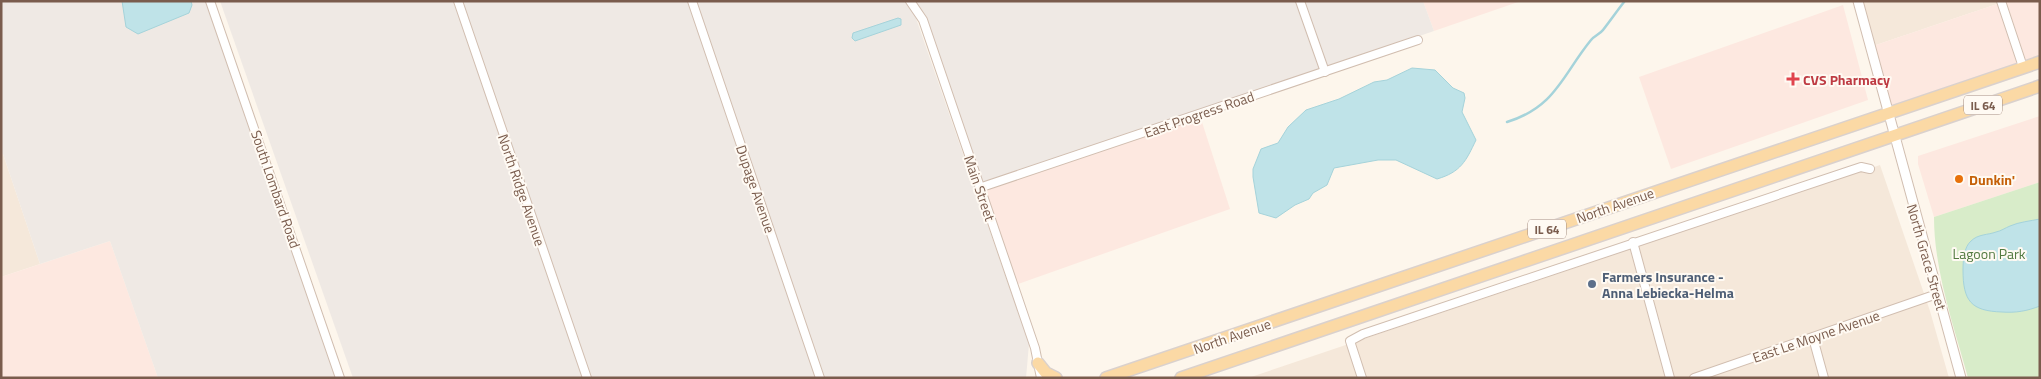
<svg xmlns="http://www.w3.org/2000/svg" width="2041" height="379" font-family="'Titillium Web',sans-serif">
  <rect width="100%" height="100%" fill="#fdf6ec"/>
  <g fill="#f5e8da">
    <polygon points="1861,1 2006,1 1873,46"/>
    <polygon points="1,154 3,154 40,264 1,277"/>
    <polygon points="1880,165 1930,311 1949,378 1248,378"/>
  </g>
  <g fill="#fde8e0">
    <polygon points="1423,1 1521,1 1434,31"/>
    <polygon points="2006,1 2040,1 2040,59 1889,109 1873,46"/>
    <polygon points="1843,5 1868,100 1671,169 1639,77"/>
    <polygon points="1200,116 1230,209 1015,285 982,189"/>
    <polygon points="2040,116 2040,182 1934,217 1918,164 1918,156"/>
    <polygon points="110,241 158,378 1,378 1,277"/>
  </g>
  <g fill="#efe9e4">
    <polygon points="1,1 206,1 336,378 158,378 110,241 40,264 3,154 1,154"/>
    <polygon points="220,1 910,1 1029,344 1026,378 353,378"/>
    <polygon points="913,1 1423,1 1434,31 981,185"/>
  </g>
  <path fill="#d8ecc9" d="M2040,182v196h-72c-14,-52 -34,-107 -34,-161z"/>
  <g fill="#bfe3e8" stroke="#a5d3da">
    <polygon points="122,1 191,1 192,5 189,13 138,34 126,27"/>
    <polygon points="898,18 901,19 901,25 855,41 852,38 853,33"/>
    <path d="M1412,68l23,2 18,18 11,5 1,5 -3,14 14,28c-10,21 -15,32 -39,39l-41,-19h-18l-44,8 -7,17 -14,8 -4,6 -14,6 -19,13 -17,-5 -6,-36v-8l8,-20 17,-6 10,-16 18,-17 33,-11 35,-17 13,-2z"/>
    <path d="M2040,219v87c-13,5 -24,7 -38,6 -31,-1 -39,-11 -39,-42 0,-10 1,-23 8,-29 7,-7 17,-6 25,-9 5,-1 9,-4 14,-6 9,-4 20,-5 30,-7z"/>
  </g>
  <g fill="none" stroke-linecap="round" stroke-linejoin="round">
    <path stroke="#a5d3da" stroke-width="2.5" d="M1507,122c49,-15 56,-48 84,-82 3,-4 9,-6 12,-10 7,-9 14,-19 21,-28"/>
    <defs>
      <g id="minor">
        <polyline points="210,1 340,378"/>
        <polyline points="458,1 587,378"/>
        <polyline points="692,1 820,378"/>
        <polyline points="910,1 923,20 1035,348 1041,378"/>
        <polyline points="1300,1 1325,72"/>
        <polyline points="2001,1 2023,67"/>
        <polyline points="979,188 1418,40"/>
        <polyline points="1633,242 1670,378"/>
        <polyline points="1813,338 1824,378"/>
        <polyline points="1362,378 1350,341 1363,334 1861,167 1870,169"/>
        <polyline points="1694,378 1937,294"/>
      </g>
      <polyline id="tertiary" points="1858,1 1961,378"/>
      <g id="primary">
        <polyline points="1038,363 1046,373 1056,378"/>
        <polyline points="1106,378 2040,62"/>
        <polyline points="1181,378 2040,86"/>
      </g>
    </defs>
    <use href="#minor" stroke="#d1beb0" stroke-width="10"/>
    <use href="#tertiary" stroke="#d1beb0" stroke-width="11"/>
    <use href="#primary" stroke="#dad1cd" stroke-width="14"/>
    <use href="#minor" stroke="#fff" stroke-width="8"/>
    <use href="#tertiary" stroke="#fff" stroke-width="9"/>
    <use href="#primary" stroke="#fbd9a5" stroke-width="11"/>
  </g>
  <path fill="#e0444e" stroke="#fffaf3" stroke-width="2" d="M1790.5 71.5h5v5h5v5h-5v5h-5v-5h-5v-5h5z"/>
  <circle fill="#e8710a" stroke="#fffaf3" stroke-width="2" cx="1959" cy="179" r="5"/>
  <circle fill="#5c6f8a" stroke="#fffaf3" stroke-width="2" cx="1592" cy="284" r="5"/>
  <g text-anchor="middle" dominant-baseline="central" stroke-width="4" stroke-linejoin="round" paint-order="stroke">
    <g fill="#fffaf3" stroke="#a28b7f" stroke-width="1">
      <rect x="1964" y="95.5" width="38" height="19" rx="4"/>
      <rect x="1528" y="219.5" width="38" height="19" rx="4"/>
    </g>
    <g font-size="12" font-weight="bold" fill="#7a5c4d">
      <text x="1983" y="105">IL 64</text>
      <text x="1547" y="229">IL 64</text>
    </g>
    <g font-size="14" font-weight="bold" fill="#be3a42" stroke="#fffaf3" text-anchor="start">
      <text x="1803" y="79">CVS Pharmacy</text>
    </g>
    <g font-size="14" fill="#7a5c4d" stroke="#fffaf3">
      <text transform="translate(1199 114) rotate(-19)">East Progress Road</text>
      <text transform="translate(980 188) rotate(71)">Main Street</text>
      <text transform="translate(276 189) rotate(71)">South Lombard Road</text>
      <text transform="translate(756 189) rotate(71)">Dupage Avenue</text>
      <text transform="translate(522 190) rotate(71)">North Ridge Avenue</text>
      <text transform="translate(1615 205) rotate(-19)">North Avenue</text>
      <text transform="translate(1927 257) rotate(74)">North Grace Street</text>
      <text transform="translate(1232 336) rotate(-19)">North Avenue</text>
      <text transform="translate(1816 336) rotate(-19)">East Le Moyne Avenue</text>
    </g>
    <g font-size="14" font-weight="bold" fill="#c56008" stroke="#fffaf3" text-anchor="start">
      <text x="1969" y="179">Dunkin'</text>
    </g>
    <g font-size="14" fill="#537a41" stroke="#fffaf3">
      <text x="1989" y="253">Lagoon Park</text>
    </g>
    <g font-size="14" font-weight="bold" fill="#4e5e75" stroke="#fffaf3" text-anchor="start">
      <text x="1602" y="276">Farmers Insurance -<tspan x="1602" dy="16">Anna Lebiecka-Helma</tspan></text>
    </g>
  </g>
  <rect width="2041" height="379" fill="none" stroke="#7a5c4d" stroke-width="5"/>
</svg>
